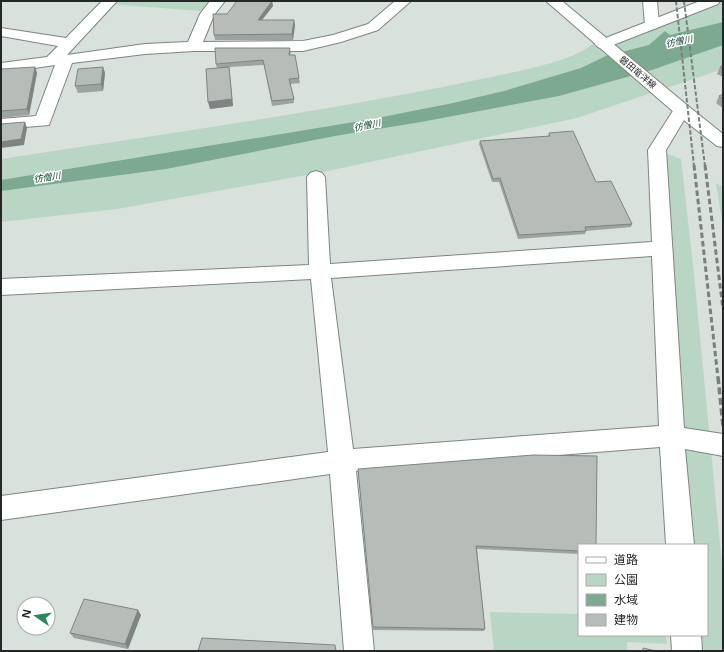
<svg xmlns="http://www.w3.org/2000/svg" width="724" height="652" font-family="'Noto Sans','Noto Sans JP',sans-serif">
  <rect width="100%" height="100%" fill="#d9e1dc"/>
  <g fill="#b9d6c5">
    <polygon points="110,1 210,1 201,11 107,4"/>
    <path d="M713,1h10v68l-146,49 -254,54 -206,37 -116,13v-63c162,-25 325,-47 485,-81 24,-5 90,-17 106,-34l55,-17z"/>
    <polygon points="657,150 681,159 693,264 723,575 723,651 695,651 694,635 707,635 707,545 686,545"/>
    <polygon points="716,183 723,187 723,228"/>
    <polygon points="490,612 579,614 579,635 666,635 667,644 627,642 627,651 494,651"/>
  </g>
  <polygon fill="#7da990" points="723,22 723,45 652,70 559,96 421,122 335,136 166,169 1,191 1,180 372,119 453,103 504,91 581,68 606,56 649,45 665,31 670,35"/>
  <g fill="none" stroke-linecap="round" stroke-linejoin="round">
    <defs>
      <g id="minor">
        <polygon points="102,1 117,1 67,55 145,44 188,42 200,14 210,1 225,1 214,15 203,42 303,41 333,35 368,24 395,1 411,1 378,30 341,42 303,51 194,51 145,54 72,63 49,125 1,129 1,119 36,116 55,65 1,73 1,63 47,57 58,46 1,36 1,28 66,38"/>
        <polygon points="643,1 657,1 659,25 657,28 652,29 647,28 645,25"/>
        <path d="M682,105l6,1 2,4 -24,40 18,278 39,6v22l-38,-7 9,96h-28l-6,-98 -304,24 18,180h-30l-14,-177 -329,46v-24l327,-44 -17,-173 -310,16v-16l308,-14 -2,-88 3,-4 6,-2 6,2 3,4 5,87 322,-22 -4,-92 28,-44zM652,256l7,170 -306,23 -22,-171z"/>
        <polygon points="671,635 701,635 702,651 672,651"/>
      </g>
      <polygon id="tertiary" points="700,1 720,1 718,4 608,47 603,49 598,47 595,44 598,41"/>
      <polygon id="secondary" points="546,1 562,1 688,106 723,134 723,147 717,146 676,114"/>
    </defs>
    <use href="#minor" stroke="#7e8581" stroke-width="2"/>
    <use href="#tertiary" stroke="#7e8581" stroke-width="2"/>
    <use href="#secondary" stroke="#7e8581" stroke-width="2"/>
    <use href="#minor" fill="#fff" fill-rule="evenodd"/>
    <use href="#tertiary" fill="#fff" fill-rule="evenodd"/>
    <use href="#secondary" fill="#fff" fill-rule="evenodd"/>
    <g stroke="#7b807d" stroke-width="2" stroke-dasharray="4.5 2" stroke-linecap="butt">
      <polyline points="676,1 694,166"/>
      <polyline points="684,1 705,166"/>
    </g>
    <g stroke="#7b807d" stroke-width="3" stroke-dasharray="5.5 3" stroke-linecap="butt">
      <polyline points="694,165 718,378"/>
      <polyline points="705,165 723,309"/>
    </g>
    <polyline stroke="#7b807d" stroke-width="3.5" stroke-dasharray="7 3.5" stroke-linecap="butt" points="718,377 723,426"/>
  </g>
  <g fill="#9da39f">
    <polygon points="272,1 273,6 262,20 295,25 293,40 215,40 214,35 227,14"/>
    <polygon points="291,52 290,55 299,78 300,83 290,84 294,99 294,103 272,106 264,65 229,67 233,106 210,109 217,68 216,64"/>
    <polygon points="35,67 37,73 29,115 1,118 1,69"/>
    <polygon points="103,67 105,73 103,91 78,93 75,86"/>
    <polygon points="720,67 723,69 723,77 717,74"/>
    <polygon points="723,94 723,108 716,103 719,96"/>
    <polygon points="549,133 596,182 632,224 631,227 586,231 585,234 518,239 499,182 492,182 479,144 480,141 548,136"/>
    <polygon points="358,472 579,545 579,554 477,549 485,629 484,631 373,630"/>
    <polygon points="141,615 128,649 74,638 70,633"/>
  </g>
  <g fill="#7f8482">
    <polygon points="272,1 273,6 258,25 258,20"/>
    <polygon points="294,20 295,25 293,40 292,34"/>
    <polygon points="35,67 37,73 29,115 27,109"/>
    <polygon points="103,67 105,73 103,91 101,84"/>
    <polygon points="229,67 233,106 210,109 208,102"/>
    <polygon points="25,122 27,128 24,145 1,148 1,142"/>
    <polygon points="138,610 141,615 128,649 125,644"/>
  </g>
  <g fill="#b6bdb9" stroke="#7f8482">
    <polygon points="237,1 272,1 258,20 294,20 292,34 214,35 213,14 227,14"/>
    <polygon points="215,48 290,48 289,55 295,55 299,78 289,79 294,99 272,101 263,60 216,64"/>
    <polygon points="723,65 723,69 720,67"/>
    <polygon points="35,67 27,109 1,111 1,69"/>
    <polygon points="103,67 101,84 75,86 78,69"/>
    <polygon points="229,67 232,99 208,102 206,69"/>
    <polygon points="723,94 723,99 719,96"/>
    <polygon points="25,122 21,139 1,142 1,124"/>
    <polygon points="573,131 596,182 611,181 632,224 585,227 586,231 519,235 500,178 493,179 480,141 550,136 549,133"/>
    <polygon points="533,455 597,456 596,545 579,545 579,551 476,546 485,629 373,627 358,469"/>
    <polygon points="84,599 138,610 125,644 70,633"/>
    <polygon points="202,638 335,645 336,651 198,651"/>
    <polygon points="643,648 656,651 643,651"/>
  </g>
  <g text-anchor="middle" dominant-baseline="central" stroke-width="3" stroke-linejoin="round" paint-order="stroke">
    <g font-size="9" font-style="italic" fill="#003c24" stroke="#fff">
      <text transform="translate(679 41) rotate(-12)">彷僧川</text>
      <text transform="translate(367 125) rotate(-12)">彷僧川</text>
      <text transform="translate(47 177) rotate(-9)">彷僧川</text>
    </g>
    <g font-size="9" fill="#242726" stroke="#fff">
      <text transform="translate(638 72) rotate(40)">磐田竜洋線</text>
    </g>
  </g>
  <rect width="724" height="652" fill="none" stroke="#242726" stroke-width="4"/>
  <rect x="578" y="544" width="130" height="92" fill="#ffffff" stroke="#a7a9a8"/>
  <rect x="586" y="557" width="20" height="6" fill="#ffffff" stroke="#a7a9a8"/>
  <text x="614" y="564" font-size="12" fill="#242726">道路</text>
  <rect x="586" y="574" width="20" height="12" fill="#b9d6c5" stroke="#a7a9a8"/>
  <text x="614" y="584" font-size="12" fill="#242726">公園</text>
  <rect x="586" y="594" width="20" height="12" fill="#7da990" stroke="#a7a9a8"/>
  <text x="614" y="604" font-size="12" fill="#242726">水域</text>
  <rect x="586" y="614" width="20" height="12" fill="#b6bdb9" stroke="#a7a9a8"/>
  <text x="614" y="624" font-size="12" fill="#242726">建物</text>
  <g transform="translate(36 616) rotate(283)"><circle r="19" fill="#ffffff" stroke="#a7a9a8"/>
  <path d="M0-3L7 15L0 10L-7 15Z" fill="#2a865d"/>
  <text y="-6" font-size="11" font-weight="bold" text-anchor="middle" fill="#242726">N</text>
  </g>
</svg>
